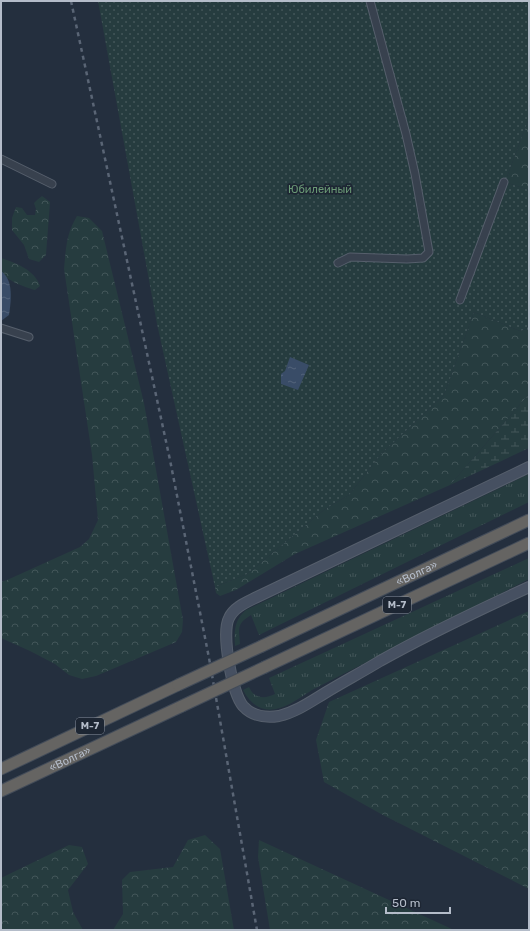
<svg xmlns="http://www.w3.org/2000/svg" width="530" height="931" font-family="Rubik,sans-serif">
  <defs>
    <pattern id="grass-tufts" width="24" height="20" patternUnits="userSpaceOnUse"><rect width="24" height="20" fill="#263c3f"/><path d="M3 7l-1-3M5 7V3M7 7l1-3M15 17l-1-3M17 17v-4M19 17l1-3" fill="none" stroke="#435659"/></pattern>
    <pattern id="forest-crowns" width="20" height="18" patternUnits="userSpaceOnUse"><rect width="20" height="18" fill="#263c3f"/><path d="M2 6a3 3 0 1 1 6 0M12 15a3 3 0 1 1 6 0" fill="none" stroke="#435659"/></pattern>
    <pattern id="wetland-marsh" width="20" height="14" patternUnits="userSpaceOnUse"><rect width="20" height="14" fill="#263c3f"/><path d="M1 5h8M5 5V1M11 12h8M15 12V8" fill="none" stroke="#435659"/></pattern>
    <pattern id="garden-dots" width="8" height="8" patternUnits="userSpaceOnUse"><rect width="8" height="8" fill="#263c3f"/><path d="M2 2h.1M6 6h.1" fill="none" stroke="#435659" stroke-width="1.8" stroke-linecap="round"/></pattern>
    <pattern id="water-ripples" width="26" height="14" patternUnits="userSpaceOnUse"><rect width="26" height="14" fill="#394c67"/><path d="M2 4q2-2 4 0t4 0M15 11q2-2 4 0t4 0" fill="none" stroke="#53647b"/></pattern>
  </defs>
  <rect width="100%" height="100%" fill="#242f3e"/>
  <g fill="url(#grass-tufts)">
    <path d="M529,474v28l-270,133 -8,-20c-15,9 -12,14 -11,29l-5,2c-1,-14 -1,-26 11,-36z"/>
    <path d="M529,558v21l-217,111c-24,16 -50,35 -69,0l6,-3c5,12 16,12 26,7l-6,-16z"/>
  </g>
  <g fill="url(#forest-crowns)">
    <polygon points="529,118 529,190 505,182"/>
    <polygon points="42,196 50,202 46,255 39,262 29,259 24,245 12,230 12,218 16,207 22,208 27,215 35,215 36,209 34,203 37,200"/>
    <path d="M77,216l12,2 13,13 42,172 39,217 -1,12 -6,10 -80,34 -14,3 -13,-4 -14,-11 -25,-13 -29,-13v-56l6,-2 73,-33 9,-8 9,-19 -6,-65 -28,-186c2,-20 2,-35 13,-53z"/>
    <path d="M1,258c15,5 34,12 39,28l-5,4c-10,-3 -29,-9 -34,-19 -1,-2 0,-9 0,-13z"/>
    <polygon points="474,312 520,331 526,329 529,324 529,394 450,485 295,554 236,590 220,596 216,593 215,587 247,574 325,509 349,495 381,454 444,395"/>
    <polygon points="529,611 529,889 381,814 324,782 316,740 329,702"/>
    <polygon points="205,835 220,849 234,930 113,930 123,914 122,880 130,872 173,867 188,840"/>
    <polygon points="259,840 454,930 270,930 258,857"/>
    <polygon points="69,845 82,847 88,864 68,890 73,912 83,930 1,930 1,878"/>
  </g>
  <polygon fill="url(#wetland-marsh)" points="529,394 529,448 450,485"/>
  <polygon fill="url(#garden-dots)" points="98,1 529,1 529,118 505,182 529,190 529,324 526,329 520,331 474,312 444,395 381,454 349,495 325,509 247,574 215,587 157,324"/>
  <g fill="url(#water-ripples)">
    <path d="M1,271c13,9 10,30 8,44l-8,6z"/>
    <polygon points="290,357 309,365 298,390 281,384 281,374 285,371"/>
  </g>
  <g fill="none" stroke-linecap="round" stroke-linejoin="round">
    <defs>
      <g id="minor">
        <polyline points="1,159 52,184"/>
        <polyline points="338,263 350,257 407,259 423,258 429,252 415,174 406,134 370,1"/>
        <polyline points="460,300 504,182"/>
        <polyline points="1,328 29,337"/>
      </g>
      <path id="secondary" d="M529,467l-272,130c-10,5 -23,10 -28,21 -8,15 3,75 14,88 9,10 23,12 36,10 17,-4 31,-14 46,-23 18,-11 37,-21 55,-32 48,-27 99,-51 149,-74"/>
      <g id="trunk">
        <path id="s1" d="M262,646l267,-126"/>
        <polyline points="265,667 529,543"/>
        <polyline points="1,769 178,685"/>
        <path id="s2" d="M1,791l181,-85"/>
      </g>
    </defs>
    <use href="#minor" stroke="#565f6c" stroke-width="9"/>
    <use href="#secondary" stroke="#565f6c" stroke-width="12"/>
    <use href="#trunk" stroke="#434c59" stroke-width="13"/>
    <use href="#minor" stroke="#38414e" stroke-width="7"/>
    <use href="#secondary" stroke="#465061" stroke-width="10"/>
    <use href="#trunk" stroke="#656462" stroke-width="11"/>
    <polyline stroke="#5a6575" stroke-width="2.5" stroke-dasharray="4 4" stroke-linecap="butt" points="71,1 170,460 209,658 257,930"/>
    <defs>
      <g id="trunk-bridge">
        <polyline points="178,685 262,646"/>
        <polyline points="182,706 265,667"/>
      </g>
    </defs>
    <use href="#trunk-bridge" stroke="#434c59" stroke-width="13" stroke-linecap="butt"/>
    <use href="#trunk-bridge" stroke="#656462" stroke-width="11"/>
  </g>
  <g text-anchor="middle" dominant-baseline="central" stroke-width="3.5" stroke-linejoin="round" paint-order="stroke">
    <g fill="#1d2633" stroke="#878f9c" stroke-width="1">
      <rect x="383" y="597" width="28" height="16" rx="3"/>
      <rect x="76" y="718" width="28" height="16" rx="3"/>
    </g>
    <g font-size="10" font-weight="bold" fill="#b4bcc9">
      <text x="397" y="605">М-7</text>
      <text x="90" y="726">М-7</text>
    </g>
    <g font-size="11" fill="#6b9a76" stroke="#1d2633">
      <text x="320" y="189">Юбилейный</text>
    </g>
    <g font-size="11" fill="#b4bcc9" stroke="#1d2633">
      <text stroke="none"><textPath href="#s1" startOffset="171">«Волга»</textPath></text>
      <text stroke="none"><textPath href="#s2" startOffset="76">«Волга»</textPath></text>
    </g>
  </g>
  <rect width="530" height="931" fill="none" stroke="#b4bcc9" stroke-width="4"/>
  <path d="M386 907v6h64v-6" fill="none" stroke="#b4bcc9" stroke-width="2"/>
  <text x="392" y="907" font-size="12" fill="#b4bcc9" stroke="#1d2633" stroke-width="3" paint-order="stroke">50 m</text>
</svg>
